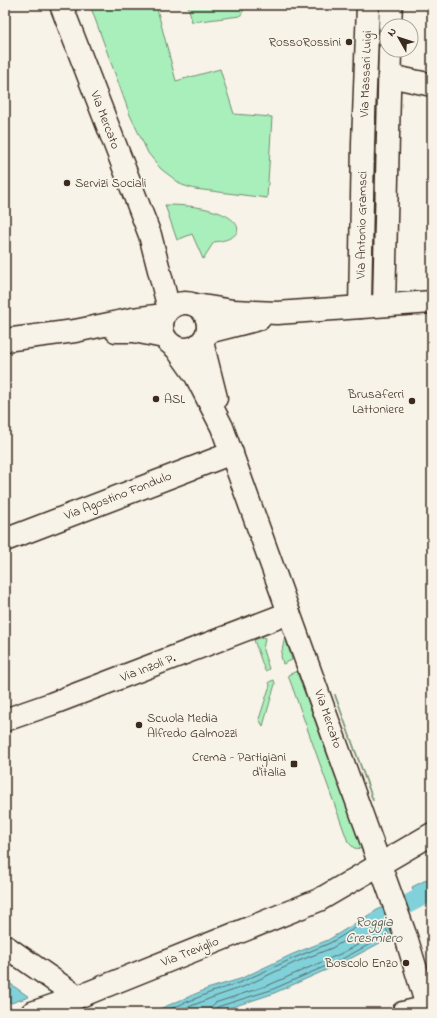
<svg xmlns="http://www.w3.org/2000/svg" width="437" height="1018" font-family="'Indie Flower',sans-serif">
  <rect width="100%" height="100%" fill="#f7f3e8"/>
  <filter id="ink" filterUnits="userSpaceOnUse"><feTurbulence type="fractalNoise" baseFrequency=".025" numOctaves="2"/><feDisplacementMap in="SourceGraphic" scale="8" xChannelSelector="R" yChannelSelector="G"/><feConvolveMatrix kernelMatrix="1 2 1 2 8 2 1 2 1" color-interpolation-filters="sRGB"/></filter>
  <g filter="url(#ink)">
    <g fill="#a8efbb" stroke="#728c6c">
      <polygon points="90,5 156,5 176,81 220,69 234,114 272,117 267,198 195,189 182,185 161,169 148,153 130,115"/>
      <polygon points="188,5 245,5 245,8 240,16 192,22"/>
      <path d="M165,205c16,0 33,1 49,6 28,8 35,27 0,31l-11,17 -11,-25 -15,6z"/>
      <polygon points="285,636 292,660 283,664 281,656"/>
      <polygon points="263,637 265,638 263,650 269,669 265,671 254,640"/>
      <polygon points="297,671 297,672 362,849 354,848 348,842 288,675"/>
      <polygon points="274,680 275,684 263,726 259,719 270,685 269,682"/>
      <polygon points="335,694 373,799 373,801 335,696"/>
    </g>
    <g fill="#81d1da" stroke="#658e8f">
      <polygon points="432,877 432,900 419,908 412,887"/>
      <polygon points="382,907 393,936 344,962 272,994 214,1013 150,1013 207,989 240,979 293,954 328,940"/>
      <polygon points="5,980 29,997 11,1003 5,999"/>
    </g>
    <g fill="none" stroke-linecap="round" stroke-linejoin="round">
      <g stroke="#576d69" stroke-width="1">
        <polyline points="160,1013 209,993 241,982 294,958 330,943 379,914 381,915 388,933 387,935 342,959 271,990 217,1007 215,1010 214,1013"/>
        <polyline points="174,1013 211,998 243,987 296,962 332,948 376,922 379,923 382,931 381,933 340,954 269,985 215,1003 211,1007 209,1013"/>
      </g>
      <polyline stroke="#81d1da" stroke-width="19" points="364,932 397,910 432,891"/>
      <defs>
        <g id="street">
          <polyline points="390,26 391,5"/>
          <polyline points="390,76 432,85"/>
          <polyline points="384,305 390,50"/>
          <polyline points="360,307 363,144 368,5"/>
          <polyline points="116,331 134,331 164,337"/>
          <polyline points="5,340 75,331 133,319 164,315"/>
          <polyline points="5,540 232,453"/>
          <polyline points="5,720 51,704 289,613"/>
          <polyline points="5,946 78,997"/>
          <polyline points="32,1013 78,997 319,900 432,834"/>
          <polyline points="403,1013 428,1007"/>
        </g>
        <g id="secondary">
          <polyline points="61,5 150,235 169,309"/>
          <circle cx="185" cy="326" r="23"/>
          <polyline points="196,305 233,311 277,313 432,302"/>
          <polyline points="208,332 259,319"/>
          <polyline points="202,342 216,398"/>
          <polyline points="176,348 196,376 222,427 407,940 429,1013"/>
        </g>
      </defs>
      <use href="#street" stroke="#3b2a1e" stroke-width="25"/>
      <use href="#secondary" stroke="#3b2a1e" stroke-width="25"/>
      <use href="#street" stroke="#f7f3e8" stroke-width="22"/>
      <use href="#secondary" stroke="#f7f3e8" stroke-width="22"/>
    </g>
  </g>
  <g fill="#3b2a1e" stroke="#f7f3e8" stroke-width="1.5">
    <circle cx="349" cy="42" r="4"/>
    <circle cx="67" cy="183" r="4"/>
    <circle cx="156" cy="399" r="4"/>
    <circle cx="412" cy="401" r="4"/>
    <circle cx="139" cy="725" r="4"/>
    <rect x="290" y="760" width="8" height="8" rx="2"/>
    <circle cx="406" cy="963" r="4"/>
  </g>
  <g text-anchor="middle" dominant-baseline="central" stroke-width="3.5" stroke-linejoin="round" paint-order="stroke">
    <g font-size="13" fill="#3b2a1e" stroke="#f7f3e8" text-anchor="end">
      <text x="341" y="42">RossoRossini</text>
      <text x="75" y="183" text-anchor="start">Servizi Sociali</text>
      <text x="404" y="394">Brusaferri<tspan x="404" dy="15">Lattoniere</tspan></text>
      <text x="164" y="399" text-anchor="start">ASL</text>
      <text x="147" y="718" text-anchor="start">Scuola Media<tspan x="147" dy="15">Alfredo Galmozzi</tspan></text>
      <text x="286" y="757">Crema - Partigiani<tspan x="286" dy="15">d'italia</tspan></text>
      <text x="398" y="963">Boscolo Enzo</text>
    </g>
    <g font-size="13" fill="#3b2a1e" stroke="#f7f3e8">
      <text transform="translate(366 74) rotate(-88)">Via Massari Luigi</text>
      <text transform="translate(105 120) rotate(69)">Via Mercato</text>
      <text transform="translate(362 225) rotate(-89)">Via Antonio Gramsci</text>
      <text transform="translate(118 496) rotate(-21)">Via Agostino Fondulo</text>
      <text transform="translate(148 668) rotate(-21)">Via Inzoli P.</text>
      <text transform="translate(328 719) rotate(71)">Via Mercato</text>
      <text transform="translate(190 952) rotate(-22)">Via Treviglio</text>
    </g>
    <g font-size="14" font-style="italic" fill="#4c544d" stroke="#f7f3e8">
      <text x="374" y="922">Roggia<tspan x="374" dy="16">Cresmiero</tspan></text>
    </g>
  </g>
  <rect width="437" height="1018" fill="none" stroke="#f7f3e8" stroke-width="20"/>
  <rect x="10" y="10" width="417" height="998" fill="none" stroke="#3b2a1e" stroke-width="1.5" filter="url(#ink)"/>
  <g transform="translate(399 38) rotate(309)"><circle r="19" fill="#f7f3e8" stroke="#aca397"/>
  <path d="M0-3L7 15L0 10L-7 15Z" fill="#3b2a1e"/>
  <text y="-6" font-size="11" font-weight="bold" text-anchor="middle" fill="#3b2a1e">N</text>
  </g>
</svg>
